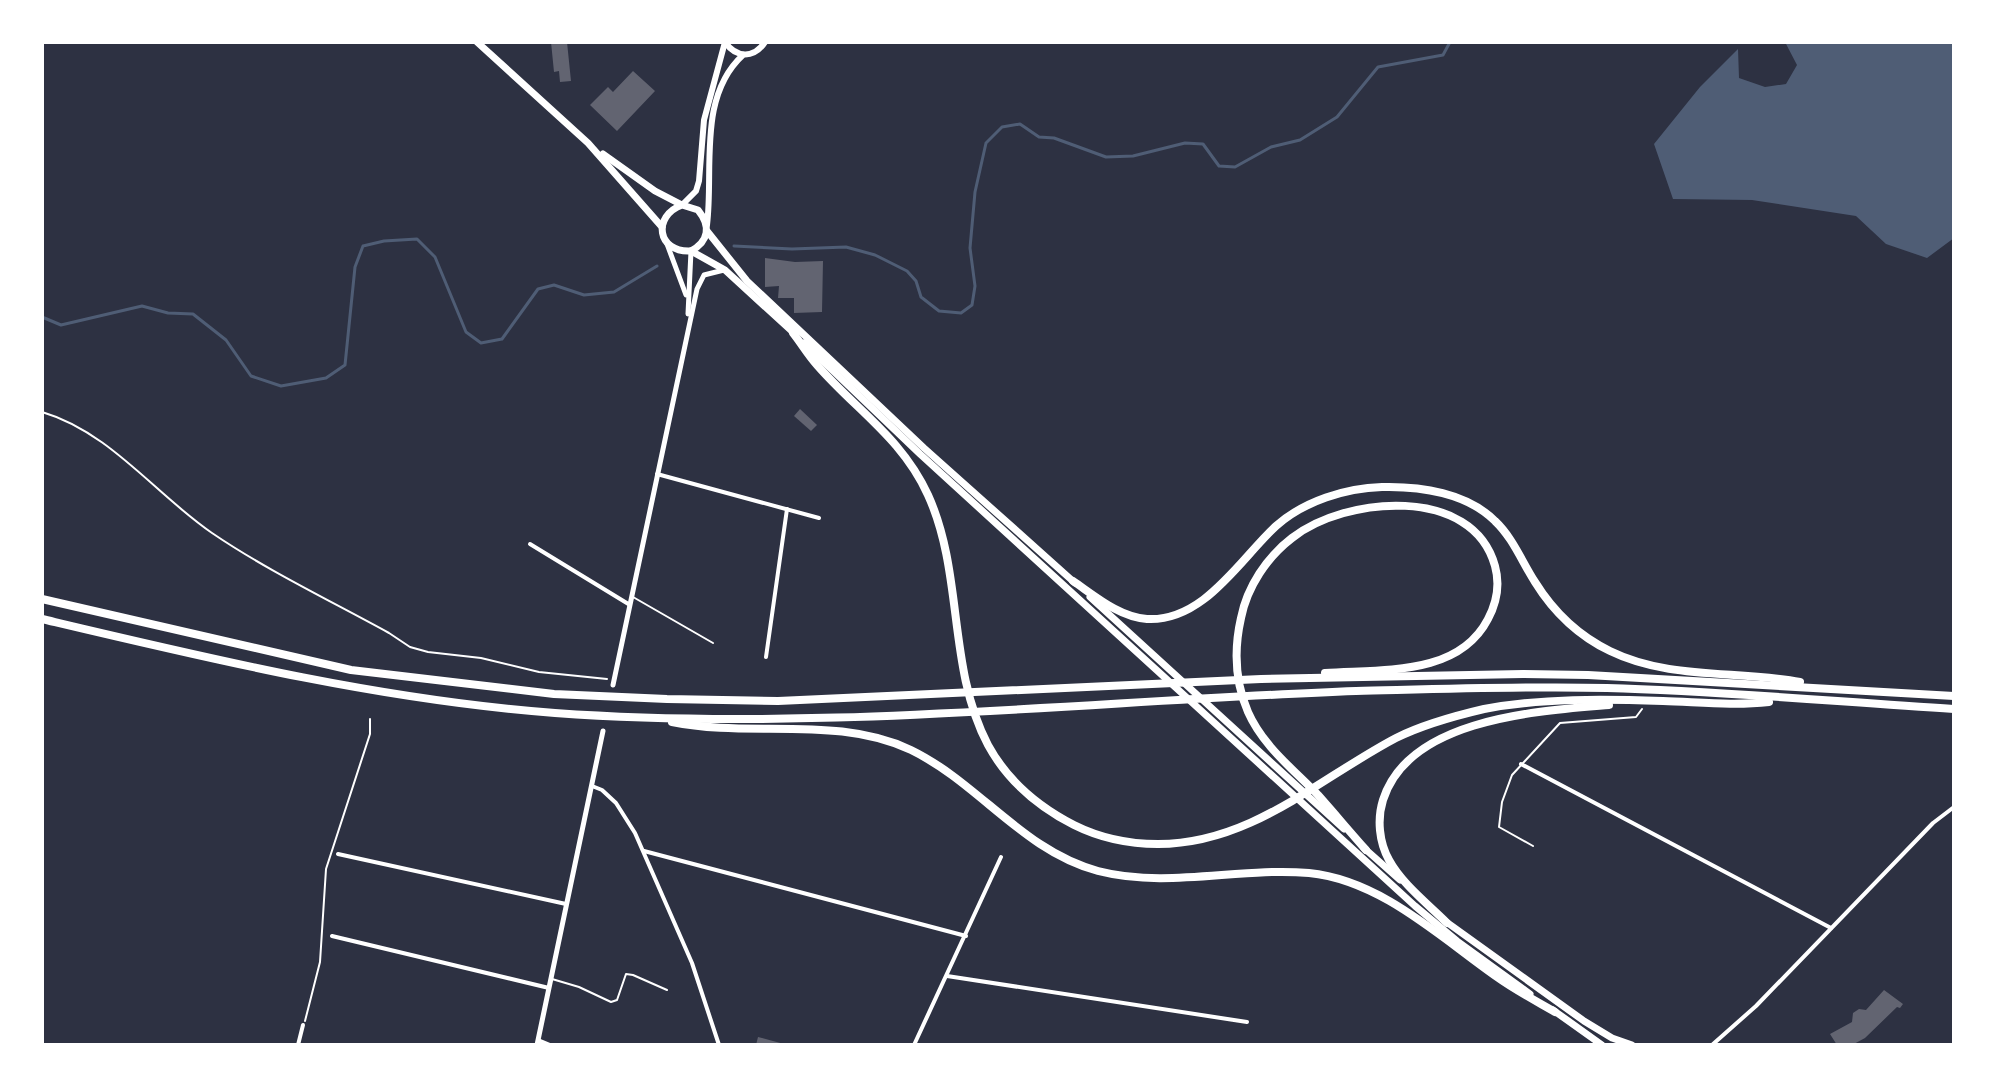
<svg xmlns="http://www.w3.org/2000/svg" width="1996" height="1087" font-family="'Nunito Sans',sans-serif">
  <rect width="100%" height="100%" fill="#2d3142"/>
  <polygon fill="#4f5d75" points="1785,42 1954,42 1954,238 1927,258 1886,244 1856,216 1752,200 1673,199 1654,144 1700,87 1738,49 1739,78 1765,87 1786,84 1797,65"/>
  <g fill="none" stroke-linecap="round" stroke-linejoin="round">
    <g stroke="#4f5d75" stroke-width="3">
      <polyline points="734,246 792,249 846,247 875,255 907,271 916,281 921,297 939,311 961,313 972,305 975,286 970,248 975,192 986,143 1002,127 1020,124 1039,137 1054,138 1106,157 1133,156 1185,143 1203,144 1219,166 1235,167 1271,147 1300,140 1337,117 1378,67 1443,55 1450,42"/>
      <polyline points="42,317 61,325 142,306 168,313 193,314 226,340 251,376 281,386 326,378 345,365 355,267 363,246 384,241 417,239 435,257 466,332 481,343 502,339 538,289 554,285 584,295 614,292 657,266"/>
    </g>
  </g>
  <g fill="#626471">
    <polygon points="551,42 567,42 571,81 560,82 559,71 554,72"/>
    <polygon points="633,71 655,91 617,131 590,105 608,87 613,92"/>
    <polygon points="765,258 795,262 823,261 822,312 794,313 794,298 778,298 779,286 765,287"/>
    <polygon points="800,409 817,425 811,431 794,416"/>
    <polygon points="1884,990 1903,1004 1900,1008 1897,1007 1865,1038 1852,1045 1837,1045 1830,1034 1852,1022 1853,1013 1859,1009 1866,1010"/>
    <polygon points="758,1037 784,1044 784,1045 756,1045"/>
  </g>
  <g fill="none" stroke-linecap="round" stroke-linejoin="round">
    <g stroke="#fff" stroke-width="2">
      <path d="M42,412c68,20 113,82 170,121 56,38 117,67 177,100l21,14 18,5 53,6 58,14 68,7"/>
      <polyline points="305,1021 320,962 326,869 370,734 370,719"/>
    </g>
    <g stroke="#fff" stroke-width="2">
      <polyline points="633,597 713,643"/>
      <polyline points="1533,846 1499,827 1502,802 1512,775 1560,723 1636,717 1642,709"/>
      <polyline points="552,979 579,987 611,1002 617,1000 626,974 633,975 667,990"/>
    </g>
    <g stroke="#fff" stroke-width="4">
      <polyline points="657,474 819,518"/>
      <polyline points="530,544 630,605"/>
      <polyline points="766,657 787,509"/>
      <polyline points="1521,764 1831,928"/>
      <polyline points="592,786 602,790 616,803 635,833 692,963 719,1045"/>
      <polyline points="644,851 966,936"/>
      <polyline points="338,854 566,904"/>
      <polyline points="332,936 549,988"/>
      <polyline points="947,976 1247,1022"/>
      <polyline points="538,1040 550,1045"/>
      <polyline points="298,1045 303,1025"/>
      <polyline points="914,1045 1001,857"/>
      <polyline points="1712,1045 1756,1006 1933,823 1954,807"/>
    </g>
    <g stroke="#fff" stroke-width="5">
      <polyline points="667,244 686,295"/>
      <polyline points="688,314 691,251"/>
      <polyline points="613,685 697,289 704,275 724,270"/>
      <polyline points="537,1045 603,731"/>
    </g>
    <g stroke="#fff" stroke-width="6">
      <path d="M725,42c11,16 29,17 40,0"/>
      <polyline points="682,205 696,191 699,181 704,120 725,42"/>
      <path d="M707,225c7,-55 -10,-128 36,-170"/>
    </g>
    <g stroke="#fff" stroke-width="7">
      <polyline points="477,42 588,143 662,227"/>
      <path d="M603,154l52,37 27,14 16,5c13,16 11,31 -7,41 -34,2 -39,-35 -9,-46"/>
      <polyline points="707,231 747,281 924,448 1075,583"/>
      <polyline points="691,251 725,270 795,334"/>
      <polyline points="804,343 920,454 1415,906 1457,941 1530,994"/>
      <polyline points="1090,597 1344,829"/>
      <polyline points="1364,848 1400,880"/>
      <polyline points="1445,921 1584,1021 1612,1038 1632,1045"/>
      <polyline points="1553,1010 1602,1045"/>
    </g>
    <g stroke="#fff" stroke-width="8">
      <path d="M793,333c8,10 15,22 24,32 39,45 85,73 111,130 36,79 19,172 60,250 19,35 51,62 86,80 26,13 55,19 84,19 93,0 160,-65 238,-106 28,-14 58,-22 88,-29 58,-11 120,-10 179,-8 35,1 70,5 106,1"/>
      <path d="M1073,581c22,15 46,36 74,38 57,3 93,-60 129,-93 28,-25 70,-38 106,-39 39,-1 85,6 113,34 18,17 27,41 40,61 18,29 44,54 75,69 59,29 127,19 190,31"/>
      <polyline points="42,599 351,670 554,694 667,699 778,701 1261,679 1523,674 1588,675 1954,696"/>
      <path d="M42,619c169,40 339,81 513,94 266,19 534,-12 801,-22 83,-2 167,-5 251,-3 116,3 231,14 347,21"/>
      <path d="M1325,673c56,-4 133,4 163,-54 9,-17 12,-35 7,-53 -22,-81 -150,-70 -203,-28 -25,19 -45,49 -51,80 -7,31 -6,64 7,94 15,34 45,57 70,83 16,18 32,37 48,55"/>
      <path d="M672,722c78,16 166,-7 239,28 68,33 112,101 187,121 70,18 140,-4 211,2 72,7 132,65 188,104 18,13 39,24 58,35"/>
      <path d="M1447,923c-19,-19 -45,-39 -58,-63 -10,-18 -12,-41 -6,-60 26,-82 155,-89 226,-95"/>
    </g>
  </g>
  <rect width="1996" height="1087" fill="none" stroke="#ffffff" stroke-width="88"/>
</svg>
